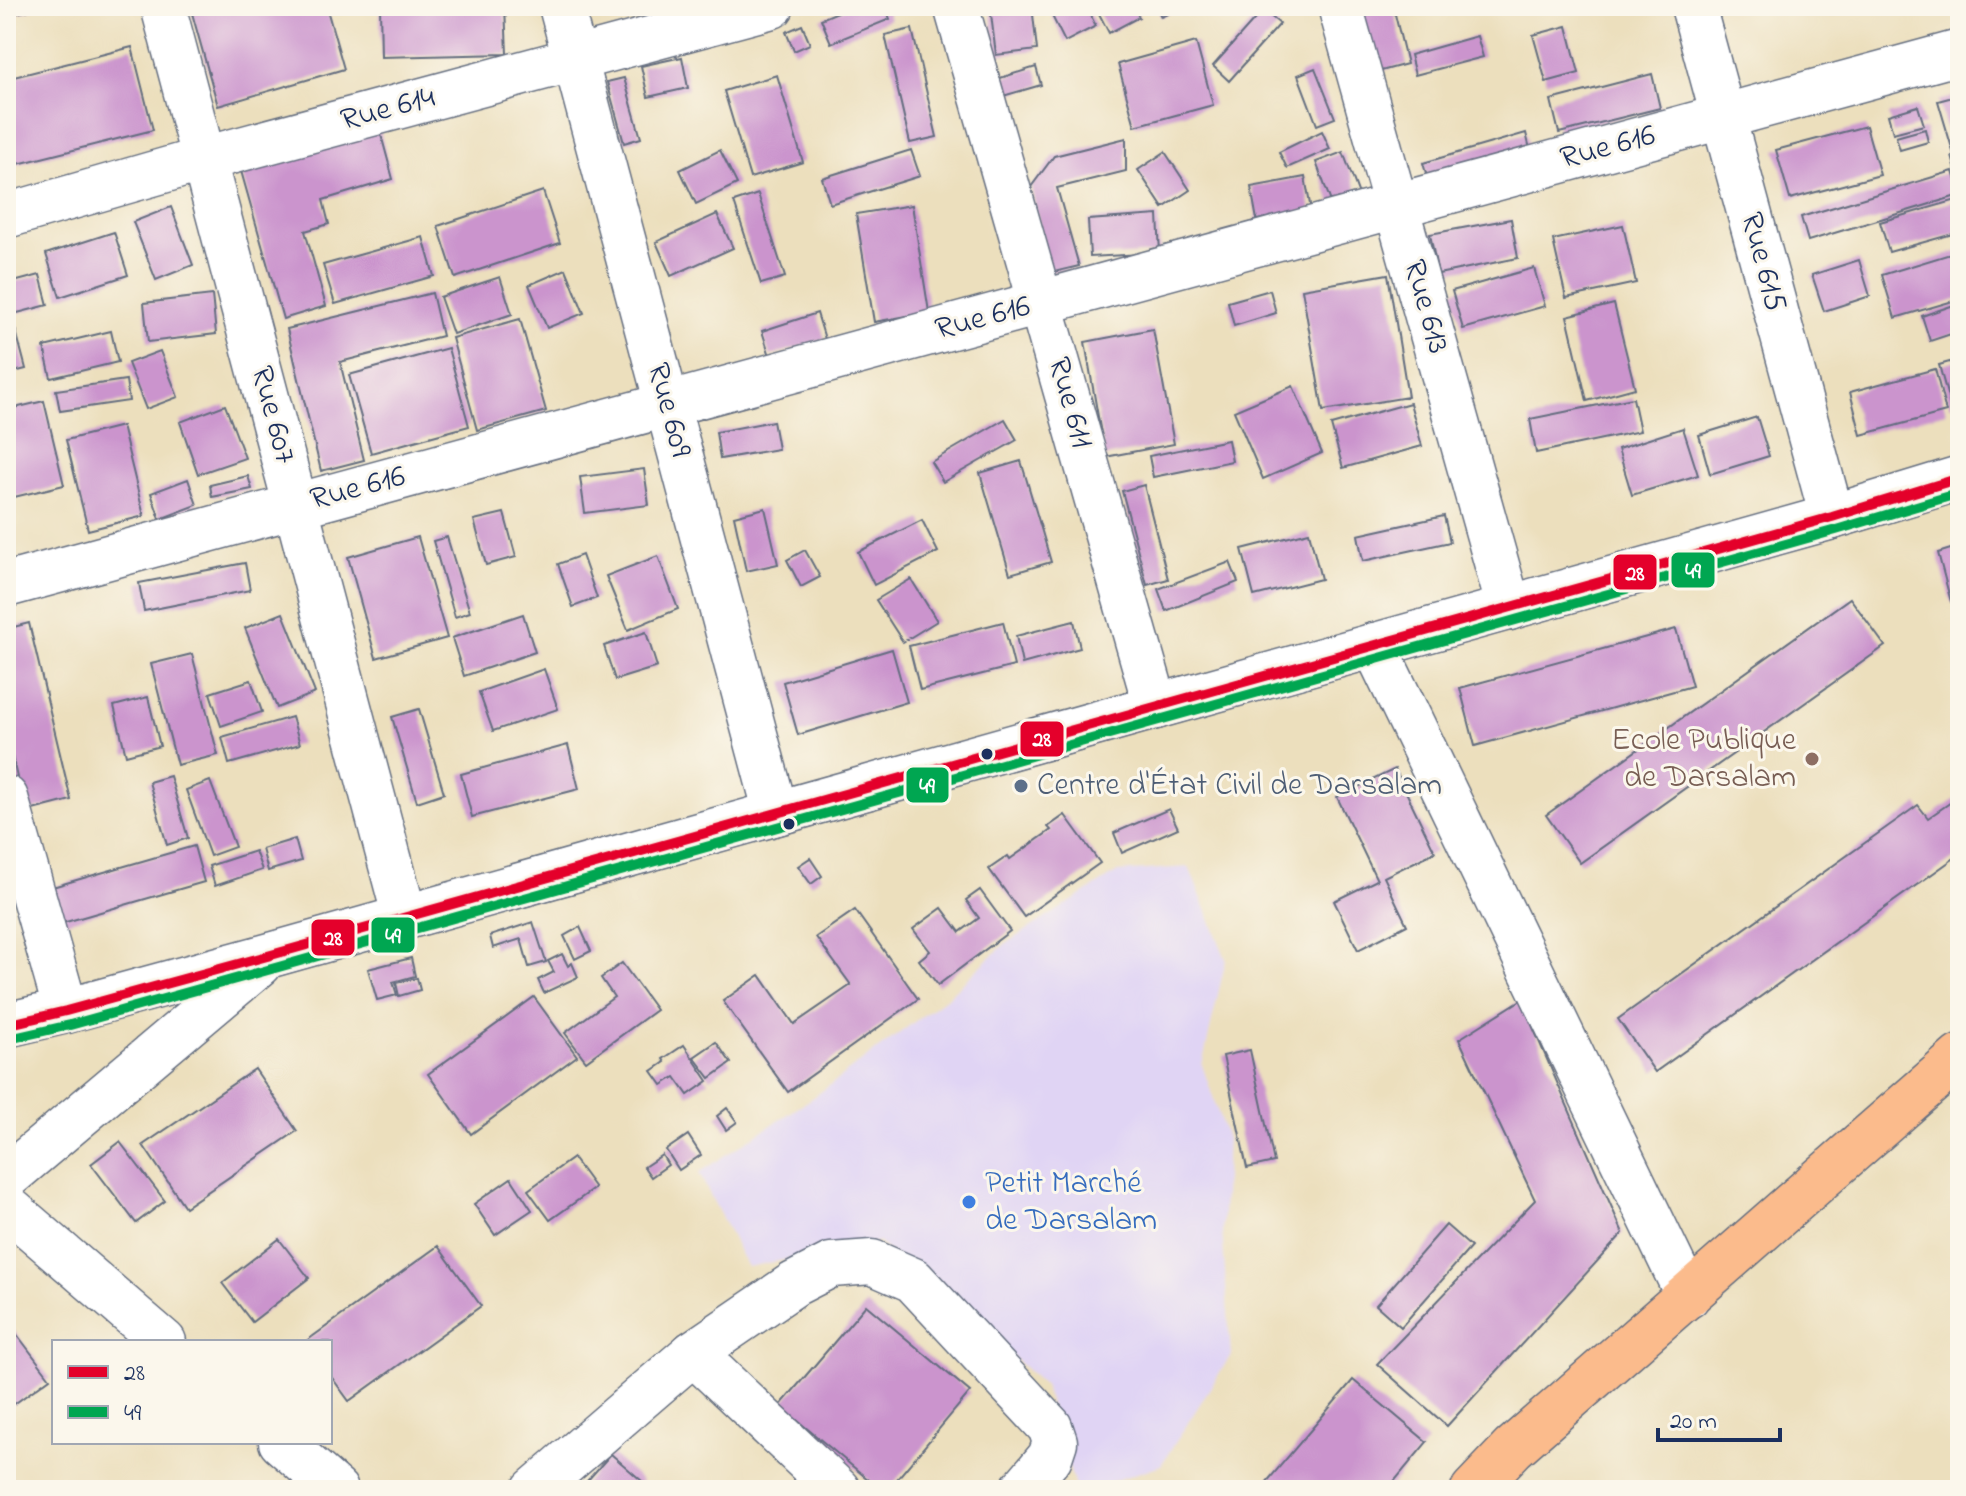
<svg xmlns="http://www.w3.org/2000/svg" width="1966" height="1496" font-family="'Indie Flower',sans-serif">
  <rect width="100%" height="100%" fill="#fbf7ec"/>
  <filter id="ink" filterUnits="userSpaceOnUse"><feTurbulence type="fractalNoise" baseFrequency=".0125" numOctaves="2"/><feDisplacementMap in="SourceGraphic" scale="16" xChannelSelector="R" yChannelSelector="G"/><feConvolveMatrix kernelMatrix="1 2 1 2 8 2 1 2 1" color-interpolation-filters="sRGB"/></filter>
  <filter id="wash" filterUnits="userSpaceOnUse"><feTurbulence type="fractalNoise" baseFrequency=".006" numOctaves="4" result="noise"/><feDisplacementMap in="SourceGraphic" scale="32" xChannelSelector="R" yChannelSelector="G"/><feGaussianBlur stdDeviation="1.8" result="paint"/><feColorMatrix in="noise" values="0 0 0 0 0 0 0 0 0 0 0 0 0 0 0 0 0 1.4 0 .05"/><feComposite in="paint" operator="in"/></filter>
  <g filter="url(#wash)">
    <rect width="100%" height="100%" fill="#ecdfbd"/>
    <polygon fill="#e0d4f4" points="1189,867 1226,959 1202,1065 1227,1139 1222,1231 1231,1355 1161,1465 1086,1490 1076,1490 1044,1385 960,1310 878,1242 747,1267 699,1173 814,1097 945,999 1005,944 1118,872"/>
    <g id="blocks">
      <g fill="#cb94cd">
        <polygon points="7,6 40,6 40,7 10,15"/>
        <polygon points="190,6 326,6 344,69 218,106"/>
        <polygon points="380,6 505,6 507,54 381,57"/>
        <polygon points="852,6 885,6 890,19 831,43 821,19"/>
        <polygon points="990,6 1032,6 1037,50 996,55"/>
        <polygon points="1047,6 1086,6 1096,26 1065,42"/>
        <polygon points="1095,6 1133,6 1139,17 1109,33"/>
        <polygon points="1156,6 1180,6 1181,8 1161,17"/>
        <polygon points="1367,6 1393,6 1407,64 1370,74 1353,10"/>
        <polygon points="1263,10 1280,24 1229,81 1213,66"/>
        <polygon points="802,25 810,44 794,51 786,32"/>
        <polygon points="1567,26 1579,73 1546,82 1533,35"/>
        <polygon points="912,29 937,137 910,143 885,35"/>
        <polygon points="1477,36 1483,57 1415,75 1410,55"/>
        <polygon points="1196,42 1213,105 1135,126 1118,64"/>
        <polygon points="132,47 153,130 6,167 6,79"/>
        <polygon points="682,57 688,88 648,97 641,66"/>
        <polygon points="1036,67 1041,85 1003,96 997,79"/>
        <polygon points="1315,68 1335,118 1317,125 1298,75"/>
        <polygon points="1652,74 1660,108 1559,133 1551,100"/>
        <polygon points="777,75 803,162 750,178 724,91"/>
        <polygon points="624,78 641,138 624,143 607,82"/>
        <polygon points="1960,95 1960,182 1959,182 1952,156 1954,155 1938,101"/>
        <polygon points="1918,106 1924,125 1893,133 1888,115"/>
        <polygon points="1866,126 1880,175 1790,199 1776,150"/>
        <polygon points="1925,129 1928,142 1900,150 1896,137"/>
        <polygon points="380,131 393,179 323,200 329,224 305,231 326,306 283,319 241,171"/>
        <polygon points="1322,131 1330,149 1287,168 1279,152"/>
        <polygon points="1526,133 1532,157 1430,187 1423,163"/>
        <polygon points="1126,138 1126,171 1057,188 1079,266 1050,273 1031,187 1054,156"/>
        <polygon points="720,150 737,184 696,204 680,170"/>
        <polygon points="911,150 920,176 830,204 822,178"/>
        <polygon points="1165,152 1190,190 1163,208 1138,170"/>
        <polygon points="1343,152 1361,200 1334,210 1316,162"/>
        <polygon points="1953,171 1960,195 1808,241 1801,217"/>
        <polygon points="1305,177 1311,210 1257,220 1251,187"/>
        <polygon points="543,191 560,243 455,278 438,226"/>
        <polygon points="758,194 785,277 761,284 734,202"/>
        <polygon points="1960,199 1960,232 1889,252 1880,222"/>
        <polygon points="912,205 929,312 874,322 856,214"/>
        <polygon points="171,207 193,265 156,280 133,222"/>
        <polygon points="717,214 733,248 671,276 656,242"/>
        <polygon points="1158,215 1160,253 1090,257 1088,220"/>
        <polygon points="1511,219 1518,258 1438,274 1430,234"/>
        <polygon points="1623,225 1636,283 1566,298 1553,240"/>
        <polygon points="114,232 128,275 60,297 46,254"/>
        <polygon points="423,237 434,276 335,304 323,265"/>
        <polygon points="1960,251 1960,299 1895,318 1882,275"/>
        <polygon points="1859,260 1870,296 1824,311 1812,275"/>
        <polygon points="1534,268 1545,306 1463,329 1452,291"/>
        <polygon points="566,269 584,313 547,328 529,285"/>
        <polygon points="1388,274 1408,397 1323,411 1302,289"/>
        <polygon points="40,275 48,305 6,316 6,284"/>
        <polygon points="500,277 512,314 453,334 440,297"/>
        <polygon points="1270,290 1276,313 1234,326 1228,302"/>
        <polygon points="432,293 442,336 340,362 364,460 321,471 287,329"/>
        <polygon points="212,295 216,334 148,342 144,303"/>
        <polygon points="1960,303 1960,331 1930,341 1922,316"/>
        <polygon points="1614,304 1635,388 1587,401 1567,316"/>
        <polygon points="817,313 825,339 770,356 762,331"/>
        <polygon points="520,319 546,411 477,430 452,338"/>
        <polygon points="1153,329 1174,444 1105,457 1085,342"/>
        <polygon points="16,331 26,369 6,374 6,334"/>
        <polygon points="111,331 118,362 51,378 44,347"/>
        <polygon points="448,348 469,426 371,453 349,375"/>
        <polygon points="160,351 178,397 146,409 128,363"/>
        <polygon points="1960,359 1960,402 1950,405 1939,365"/>
        <polygon points="1935,369 1946,412 1861,435 1850,392"/>
        <polygon points="126,380 129,401 60,411 56,390"/>
        <polygon points="1293,386 1322,453 1263,479 1234,411"/>
        <polygon points="1633,398 1640,431 1536,453 1530,419"/>
        <polygon points="44,401 64,485 6,499 6,410"/>
        <polygon points="1410,403 1422,446 1343,468 1331,425"/>
        <polygon points="225,405 245,458 198,474 180,422"/>
        <polygon points="1757,417 1769,456 1710,474 1699,435"/>
        <polygon points="1005,419 1017,440 943,482 931,462"/>
        <polygon points="773,421 778,449 720,459 716,432"/>
        <polygon points="122,426 144,516 88,530 66,440"/>
        <polygon points="1683,428 1698,475 1632,495 1618,449"/>
        <polygon points="1228,440 1232,461 1153,477 1149,456"/>
        <polygon points="1021,461 1051,562 1010,574 980,473"/>
        <polygon points="644,469 649,505 585,513 580,477"/>
        <polygon points="248,476 252,489 212,497 210,485"/>
        <polygon points="188,479 197,505 160,519 151,493"/>
        <polygon points="1144,485 1168,579 1147,585 1122,491"/>
        <polygon points="765,508 778,564 746,571 734,516"/>
        <polygon points="504,513 516,557 486,565 474,520"/>
        <polygon points="1444,516 1450,542 1363,561 1358,535"/>
        <polygon points="922,520 938,552 874,585 858,552"/>
        <polygon points="1309,532 1321,579 1254,596 1242,549"/>
        <polygon points="418,537 447,638 376,658 348,557"/>
        <polygon points="447,537 470,612 455,617 433,541"/>
        <polygon points="1960,546 1960,599 1951,602 1938,553"/>
        <polygon points="805,550 820,577 801,587 787,560"/>
        <polygon points="582,555 597,598 573,607 558,564"/>
        <polygon points="658,556 678,609 628,630 606,576"/>
        <polygon points="1230,562 1238,582 1166,611 1158,589"/>
        <polygon points="245,563 250,590 144,611 139,583"/>
        <polygon points="911,579 937,621 903,642 876,600"/>
        <polygon points="1850,598 1885,646 1580,863 1546,815"/>
        <polygon points="283,613 315,693 277,708 245,628"/>
        <polygon points="523,614 535,652 464,676 452,638"/>
        <polygon points="1074,621 1080,648 1022,664 1016,636"/>
        <polygon points="1003,622 1014,666 920,690 909,646"/>
        <polygon points="29,623 71,800 25,812 6,730 6,629"/>
        <polygon points="1676,629 1692,686 1475,746 1460,688"/>
        <polygon points="646,632 657,667 615,680 604,646"/>
        <polygon points="892,649 907,702 798,735 783,682"/>
        <polygon points="192,654 218,755 177,765 151,664"/>
        <polygon points="544,669 558,709 493,731 479,692"/>
        <polygon points="251,680 262,712 221,726 210,693"/>
        <polygon points="148,697 160,746 126,755 114,706"/>
        <polygon points="419,709 444,793 417,802 392,717"/>
        <polygon points="292,717 300,744 229,764 222,737"/>
        <polygon points="568,745 579,789 472,817 461,774"/>
        <polygon points="1395,769 1435,852 1384,877 1407,925 1358,950 1334,901 1377,880 1337,797"/>
        <polygon points="170,776 188,838 167,845 149,782"/>
        <polygon points="210,781 235,847 210,856 186,790"/>
        <polygon points="1960,796 1960,854 1655,1072 1618,1019 1918,805 1928,818"/>
        <polygon points="1169,809 1178,828 1122,853 1114,833"/>
        <polygon points="1065,815 1100,863 1024,917 989,869 1008,856 1010,859 1051,830 1048,827"/>
        <polygon points="295,839 301,861 268,871 262,849"/>
        <polygon points="194,846 204,882 59,924 49,888"/>
        <polygon points="255,851 262,870 215,886 209,866"/>
        <polygon points="810,858 822,876 811,884 798,866"/>
        <polygon points="980,890 1010,931 938,985 919,960 930,951 913,929 942,908 960,932 979,918 966,900"/>
        <polygon points="855,910 918,999 788,1092 723,1001 760,975 794,1024 851,985 816,937"/>
        <polygon points="533,922 546,962 529,967 521,939 493,948 490,936"/>
        <polygon points="580,927 591,951 575,959 564,936"/>
        <polygon points="562,954 568,966 572,963 578,977 544,993 538,980 554,972 548,961"/>
        <polygon points="411,958 415,976 393,982 397,995 377,1000 368,969"/>
        <polygon points="622,963 656,1010 586,1061 565,1033 614,997 601,978"/>
        <polygon points="417,978 420,990 399,996 396,983"/>
        <polygon points="534,997 577,1056 471,1134 428,1074"/>
        <polygon points="1521,1000 1623,1233 1447,1426 1377,1364 1535,1200 1459,1039"/>
        <polygon points="716,1042 731,1063 710,1078 694,1057"/>
        <polygon points="684,1045 708,1081 688,1095 675,1077 662,1085 652,1071 665,1062 663,1059"/>
        <polygon points="1250,1050 1274,1162 1247,1168 1223,1056"/>
        <polygon points="255,1069 297,1131 185,1207 143,1145"/>
        <polygon points="727,1108 737,1122 726,1130 717,1116"/>
        <polygon points="688,1135 701,1155 679,1170 666,1150"/>
        <polygon points="120,1142 165,1201 136,1223 91,1164"/>
        <polygon points="662,1155 668,1165 651,1177 644,1167"/>
        <polygon points="573,1158 595,1188 550,1220 528,1190"/>
        <polygon points="511,1178 532,1210 495,1235 474,1204"/>
        <polygon points="1446,1225 1471,1247 1401,1327 1376,1305"/>
        <polygon points="279,1239 309,1278 252,1322 222,1283"/>
        <polygon points="438,1246 481,1306 349,1401 330,1375 330,1342 305,1342"/>
        <polygon points="866,1305 970,1392 888,1490 881,1490 780,1406"/>
        <polygon points="6,1320 50,1378 6,1410"/>
        <polygon points="1353,1380 1427,1442 1387,1490 1260,1490"/>
        <polygon points="611,1454 642,1481 634,1490 579,1490"/>
      </g>
    </g>
  </g>
  <g filter="url(#ink)">
    <use href="#blocks" fill-opacity="0" stroke="#646d7f" stroke-width="2"/>
    <g fill="none" stroke-linecap="round" stroke-linejoin="round">
      <defs>
        <g id="minor">
          <polyline points="163,6 405,918"/>
          <polyline points="561,6 776,813"/>
          <polyline points="956,6 1156,707"/>
          <polyline points="1340,6 1509,608"/>
          <polyline points="1693,6 1832,517"/>
          <polyline points="6,216 204,159 772,6"/>
          <polyline points="6,585 1960,52"/>
          <polyline points="1374,645 1688,1296"/>
          <polyline points="6,798 66,1011"/>
          <polyline points="6,1025 66,1011 271,955 1832,517 1960,478"/>
          <polyline points="6,1178 260,964"/>
          <polyline points="6,1206 164,1342"/>
          <polyline points="693,1353 838,1490"/>
          <polyline points="281,1442 336,1490"/>
          <polyline points="534,1490 693,1353 794,1284 831,1265 872,1262 913,1280 1050,1427 1055,1442 1050,1457 1022,1490"/>
        </g>
        <polyline id="highway" points="1473,1490 1513,1448 1960,1057"/>
      </defs>
      <use href="#minor" stroke="#646d7f" stroke-width="47"/>
      <use href="#highway" stroke="#646d7f" stroke-width="47"/>
      <use href="#minor" stroke="#fff" stroke-width="44"/>
      <use href="#highway" stroke="#fbbb8c" stroke-width="44"/>
      <defs>
        <polyline id="bus-1" points="6,1025 66,1011 271,955 1832,517 1960,478"/>
        <polyline id="bus-2" points="9,1039 70,1025 275,968 1836,530 1960,493"/>
      </defs>
      <use href="#bus-1" stroke="#fbf7ec" stroke-width="16"/>
      <use href="#bus-2" stroke="#fbf7ec" stroke-width="16"/>
      <use href="#bus-1" stroke="#e4002b" stroke-width="10"/>
      <use href="#bus-2" stroke="#00a651" stroke-width="10"/>
    </g>
  </g>
  <g fill="#1b2f5e" stroke="#fbf7ec" stroke-width="3">
    <circle cx="987" cy="754" r="7"/>
    <circle cx="789" cy="824" r="7"/>
  </g>
  <circle fill="#8d6e63" stroke="#fbf7ec" stroke-width="3" cx="1812" cy="759" r="8"/>
  <circle fill="#5c6f8a" stroke="#fbf7ec" stroke-width="3" cx="1021" cy="786" r="8"/>
  <circle fill="#3f7fe0" stroke="#fbf7ec" stroke-width="3" cx="969" cy="1202" r="8"/>
  <g text-anchor="middle" dominant-baseline="central" stroke-width="6" stroke-linejoin="round" paint-order="stroke">
    <g font-size="32" fill="#1b2f5e" stroke="#fbf7ec">
      <text transform="translate(388 110) rotate(-15)">Rue 614</text>
      <text transform="translate(1608 148) rotate(-15)">Rue 616</text>
      <text transform="translate(1762 262) rotate(75)">Rue 615</text>
      <text transform="translate(1425 307) rotate(74)">Rue 613</text>
      <text transform="translate(983 319) rotate(-15)">Rue 616</text>
      <text transform="translate(1069 403) rotate(74)">Rue 611</text>
      <text transform="translate(668 410) rotate(75)">Rue 609</text>
      <text transform="translate(272 415) rotate(75)">Rue 607</text>
      <text transform="translate(358 489) rotate(-15)">Rue 616</text>
    </g>
    <g font-size="32" fill="#785e54" stroke="#fbf7ec" text-anchor="end">
      <text x="1796" y="741">Ecole Publique<tspan x="1796" dy="37">de Darsalam</tspan></text>
    </g>
    <g font-size="32" fill="#4e5e75" stroke="#fbf7ec" text-anchor="start">
      <text x="1037" y="786">Centre d'État Civil de Darsalam</text>
    </g>
    <g font-size="32" fill="#366cbe" stroke="#fbf7ec" text-anchor="start">
      <text x="985" y="1184">Petit Marché<tspan x="985" dy="37">de Darsalam</tspan></text>
    </g>
  </g>
  <g stroke="#fbf7ec" stroke-width="3">
    <rect x="1670" y="551" width="46" height="38" rx="8" fill="#00a651"/>
    <rect x="1612" y="553" width="46" height="38" rx="8" fill="#e4002b"/>
    <rect x="1019" y="720" width="46" height="38" rx="8" fill="#e4002b"/>
    <rect x="905" y="766" width="45" height="38" rx="8" fill="#00a651"/>
    <rect x="370" y="916" width="46" height="38" rx="8" fill="#00a651"/>
    <rect x="310" y="918" width="46" height="39" rx="8" fill="#e4002b"/>
  </g>
  <g font-size="22" text-anchor="middle" font-weight="bold" fill="#fff">
    <text x="1693" y="578">49</text>
    <text x="1635" y="580">28</text>
    <text x="1042" y="746">28</text>
    <text x="927" y="793">49</text>
    <text x="393" y="943">49</text>
    <text x="333" y="945">28</text>
  </g>
  <rect width="1966" height="1496" fill="none" stroke="#fbf7ec" stroke-width="32"/>
  <rect x="52" y="1340" width="280" height="104" fill="#fbf7ec" stroke="#a1a7b3" stroke-width="2"/>
  <rect x="68" y="1366" width="40" height="12" fill="#e4002b" stroke="#a1a7b3" stroke-width="2"/>
  <text x="124" y="1380" font-size="24" fill="#1b2f5e">28</text>
  <rect x="68" y="1406" width="40" height="12" fill="#00a651" stroke="#a1a7b3" stroke-width="2"/>
  <text x="124" y="1420" font-size="24" fill="#1b2f5e">49</text>
  <path d="M1658 1428v12h122v-12" fill="none" stroke="#1b2f5e" stroke-width="4"/>
  <text x="1670" y="1428" font-size="24" fill="#1b2f5e" stroke="#fbf7ec" stroke-width="6" paint-order="stroke">20 m</text>
</svg>
